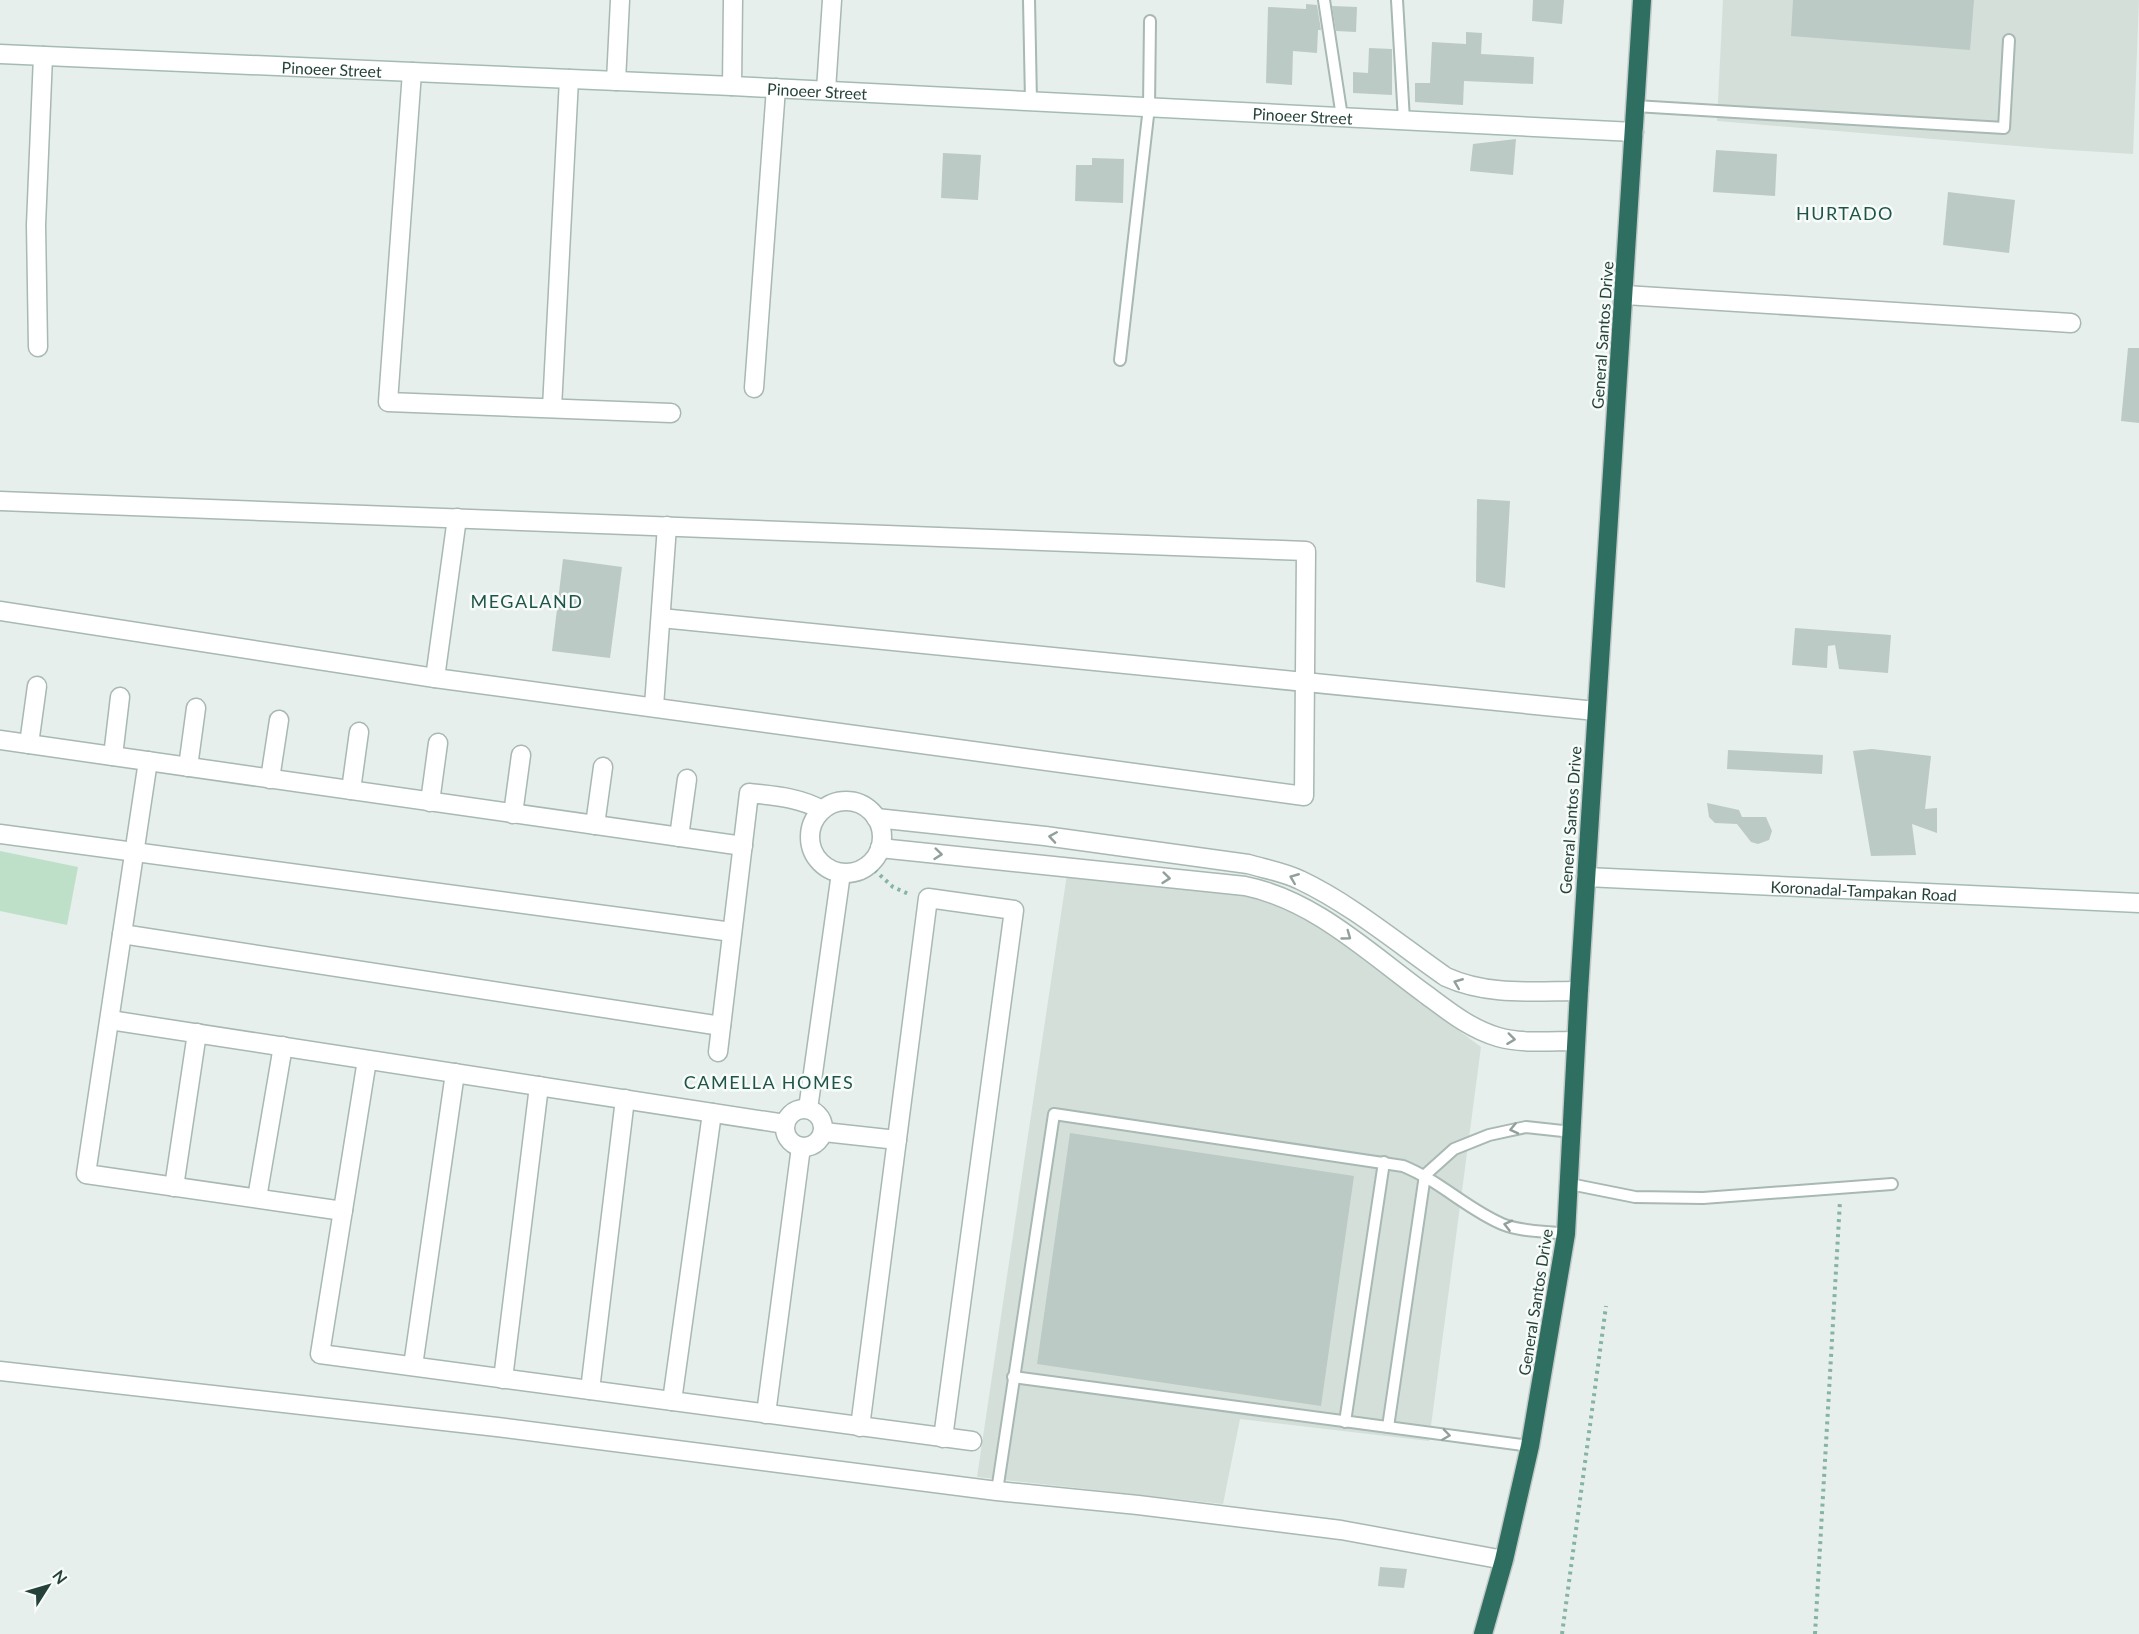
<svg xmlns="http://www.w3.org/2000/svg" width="2139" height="1634" font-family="Lato,sans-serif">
  <rect width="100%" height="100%" fill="#e6efeb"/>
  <g fill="#d4dfda">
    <polygon points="1723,0 2139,0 2133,154 2053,149 1717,121"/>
    <polygon points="1067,874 1261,895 1313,922 1481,1047 1429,1441 1240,1419 1223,1504 977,1477"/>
  </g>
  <polygon fill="#bfe0c8" points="0,851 78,867 67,925 0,911"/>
  <g fill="#bbcac4">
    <polygon points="1533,0 1564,0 1562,24 1532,21"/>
    <polygon points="1793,0 1974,0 1970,50 1791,36"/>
    <polygon points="1306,4 1317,5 1321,30 1318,30 1317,53 1293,51 1292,85 1266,83 1268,7 1306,9"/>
    <polygon points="1332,6 1357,7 1356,32 1336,31"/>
    <polygon points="1466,32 1482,33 1481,54 1534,57 1533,84 1464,81 1463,105 1415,102 1415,83 1430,83 1432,42 1466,44"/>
    <polygon points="1369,48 1392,49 1392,95 1353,93 1353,72 1368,73"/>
    <polygon points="1516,139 1513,175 1470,171 1473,144"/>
    <polygon points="1716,150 1777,154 1775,196 1713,192"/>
    <polygon points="943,153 981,155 978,200 941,198"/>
    <polygon points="1092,158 1124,159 1123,203 1075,201 1076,165 1092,165"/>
    <polygon points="1948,192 2015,200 2009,253 1943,245"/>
    <polygon points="2128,348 2139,348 2139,423 2121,421"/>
    <polygon points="1477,499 1510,501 1505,588 1476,582"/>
    <polygon points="563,559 622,567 610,658 552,651"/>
    <polygon points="1795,628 1891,635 1888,673 1839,669 1835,645 1828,646 1827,668 1792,665"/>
    <polygon points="1872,749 1931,756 1925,809 1937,808 1937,833 1912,824 1916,855 1871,856 1853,751"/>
    <polygon points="1728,750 1823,755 1822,774 1727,769"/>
    <polygon points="1707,803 1739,810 1742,817 1766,817 1772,831 1769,840 1758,844 1751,842 1737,824 1715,823 1709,817"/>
    <polygon points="1070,1133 1354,1176 1321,1406 1037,1364"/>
    <polygon points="1380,1567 1407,1569 1404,1588 1378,1586"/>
  </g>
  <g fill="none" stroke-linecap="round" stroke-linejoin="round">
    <defs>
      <g id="lane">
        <polyline points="1029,0 1031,101"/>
        <polyline points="1324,0 1342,117"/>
        <polyline points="1397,0 1404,120"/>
        <polyline points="1635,106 2004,128 2009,40"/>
        <polyline points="1120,360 1149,107 1150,21"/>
        <polyline points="1570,1184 1635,1197 1703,1198 1892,1184"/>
        <polyline points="1013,1377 1530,1446"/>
        <polyline points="1345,1422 1384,1162"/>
        <polyline points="1388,1427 1425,1175 1454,1149 1489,1135 1526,1127 1572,1132"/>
        <path d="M997,1491l57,-377 349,52c37,15 64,43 99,58 19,8 45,7 64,10"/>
      </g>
      <g id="street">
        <polyline points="412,72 388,402 671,413"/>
        <polyline points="616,81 620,0"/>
        <polyline points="732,86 733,0"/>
        <polyline points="826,90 832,0"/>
        <polyline points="1625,295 2071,323"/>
        <polyline points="38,347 36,225 43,56"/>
        <polyline points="754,388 776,88"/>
        <polyline points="552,408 569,79"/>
        <polyline points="0,501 1306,551 1304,796 435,678 0,611"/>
        <polyline points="661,618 1596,711"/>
        <polyline points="435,678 457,518"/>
        <polyline points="654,706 667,526"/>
        <polyline points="0,740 743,846"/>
        <polyline points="29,744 37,686"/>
        <polyline points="113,756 120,697"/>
        <polyline points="148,761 86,1174 343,1211"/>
        <polyline points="188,767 196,708"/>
        <polyline points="270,779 279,720"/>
        <polyline points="351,790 359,732"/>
        <circle cx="846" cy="837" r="36"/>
        <polyline points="430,802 438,743"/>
        <polyline points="513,814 521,755"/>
        <path d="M876,818l169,18 203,28c17,5 36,8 52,16 51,24 100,65 146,97 42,19 87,14 133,14"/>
        <polyline points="595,825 603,767"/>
        <polyline points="0,834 732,932"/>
        <polyline points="679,837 687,779"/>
        <path d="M880,848l365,38c69,14 123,66 179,107 23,17 46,36 74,44 24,7 53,4 78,4"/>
        <polyline points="122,934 721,1026"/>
        <polyline points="110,1020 785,1124"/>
        <path d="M718,1052l31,-259c26,3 49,4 73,17"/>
        <polyline points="367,1060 320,1354 972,1441"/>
        <circle cx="804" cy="1128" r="19"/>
        <polyline points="808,1109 841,873"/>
        <polyline points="824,1132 897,1140"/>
        <polyline points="174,1187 197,1033"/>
        <polyline points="257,1198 283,1046"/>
        <polyline points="413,1366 455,1073"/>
        <polyline points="0,1371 497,1427 997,1491 1138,1505 1341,1530 1504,1560"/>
        <polyline points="503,1379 539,1086"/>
        <polyline points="590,1390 625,1099"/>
        <polyline points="672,1401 712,1113"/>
        <polyline points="766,1414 801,1147"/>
        <polyline points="860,1427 928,898 1014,910 943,1438"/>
      </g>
      <g id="secondary">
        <path id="s1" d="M0,54l732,32 902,46"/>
        <path id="s2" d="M1586,877l553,26"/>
      </g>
      <polyline id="highway" points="1483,1634 1504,1560 1530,1446 1566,1234 1579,991 1642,0"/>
    </defs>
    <use href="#lane" stroke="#a8b8b2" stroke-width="14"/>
    <use href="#street" stroke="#a8b8b2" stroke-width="21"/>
    <use href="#secondary" stroke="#a4bbb3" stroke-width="21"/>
    <use href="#highway" stroke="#c2cac8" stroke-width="21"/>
    <g stroke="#86b3a5" stroke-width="4" stroke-dasharray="3 4.5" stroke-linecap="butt">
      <polyline points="869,865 893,887 911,895"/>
      <polyline points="1562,1634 1606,1306"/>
      <polyline points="1815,1634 1840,1201"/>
    </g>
    <use href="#lane" stroke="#fff" stroke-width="10"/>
    <use href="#street" stroke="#fff" stroke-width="18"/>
    <use href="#secondary" stroke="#fff" stroke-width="18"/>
    <use href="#highway" stroke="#2f6f62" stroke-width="18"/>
  </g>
  <defs><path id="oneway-chevron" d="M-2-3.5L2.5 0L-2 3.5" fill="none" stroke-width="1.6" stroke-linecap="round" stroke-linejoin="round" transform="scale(1.5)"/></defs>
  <g stroke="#92a09c">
    <use href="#oneway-chevron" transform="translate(1053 837) rotate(-171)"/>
    <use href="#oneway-chevron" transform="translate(938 854) rotate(6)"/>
    <use href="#oneway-chevron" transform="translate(1166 878) rotate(6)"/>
    <use href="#oneway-chevron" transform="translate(1294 878) rotate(-158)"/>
    <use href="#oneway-chevron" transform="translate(1347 936) rotate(36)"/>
    <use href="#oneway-chevron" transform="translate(1458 983) rotate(-158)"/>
    <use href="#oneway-chevron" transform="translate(1511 1039) rotate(7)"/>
    <use href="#oneway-chevron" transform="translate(1514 1129) rotate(167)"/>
    <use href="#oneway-chevron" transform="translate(1508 1225) rotate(-166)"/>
    <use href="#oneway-chevron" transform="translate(1446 1435) rotate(8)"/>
  </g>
  <g text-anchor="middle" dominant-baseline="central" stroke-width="5" stroke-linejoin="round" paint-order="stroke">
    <g font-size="16" fill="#24423a" stroke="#f7fbf9">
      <text stroke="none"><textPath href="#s1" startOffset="332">Pinoeer Street</textPath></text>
      <text stroke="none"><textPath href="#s1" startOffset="818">Pinoeer Street</textPath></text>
      <text stroke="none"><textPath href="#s1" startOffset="1304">Pinoeer Street</textPath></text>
      <text transform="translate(1602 335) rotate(-86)">General Santos Drive</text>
      <text transform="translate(1570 820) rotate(-86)">General Santos Drive</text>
      <text stroke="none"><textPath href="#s2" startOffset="278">Koronadal-Tampakan Road</textPath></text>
      <text transform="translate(1535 1302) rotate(-81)">General Santos Drive</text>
    </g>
    <g font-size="18" letter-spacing="1.5" fill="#1f5548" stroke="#f7fbf9">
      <text x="1845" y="213">HURTADO</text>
      <text x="527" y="601">MEGALAND</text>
      <text x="769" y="1082">CAMELLA HOMES</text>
    </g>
  </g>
  <g transform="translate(48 1586) rotate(53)" stroke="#f7fbf9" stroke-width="4.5" paint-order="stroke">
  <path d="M0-4.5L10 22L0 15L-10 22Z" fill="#24423a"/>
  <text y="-9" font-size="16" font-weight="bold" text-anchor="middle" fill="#24423a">N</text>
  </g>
</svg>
